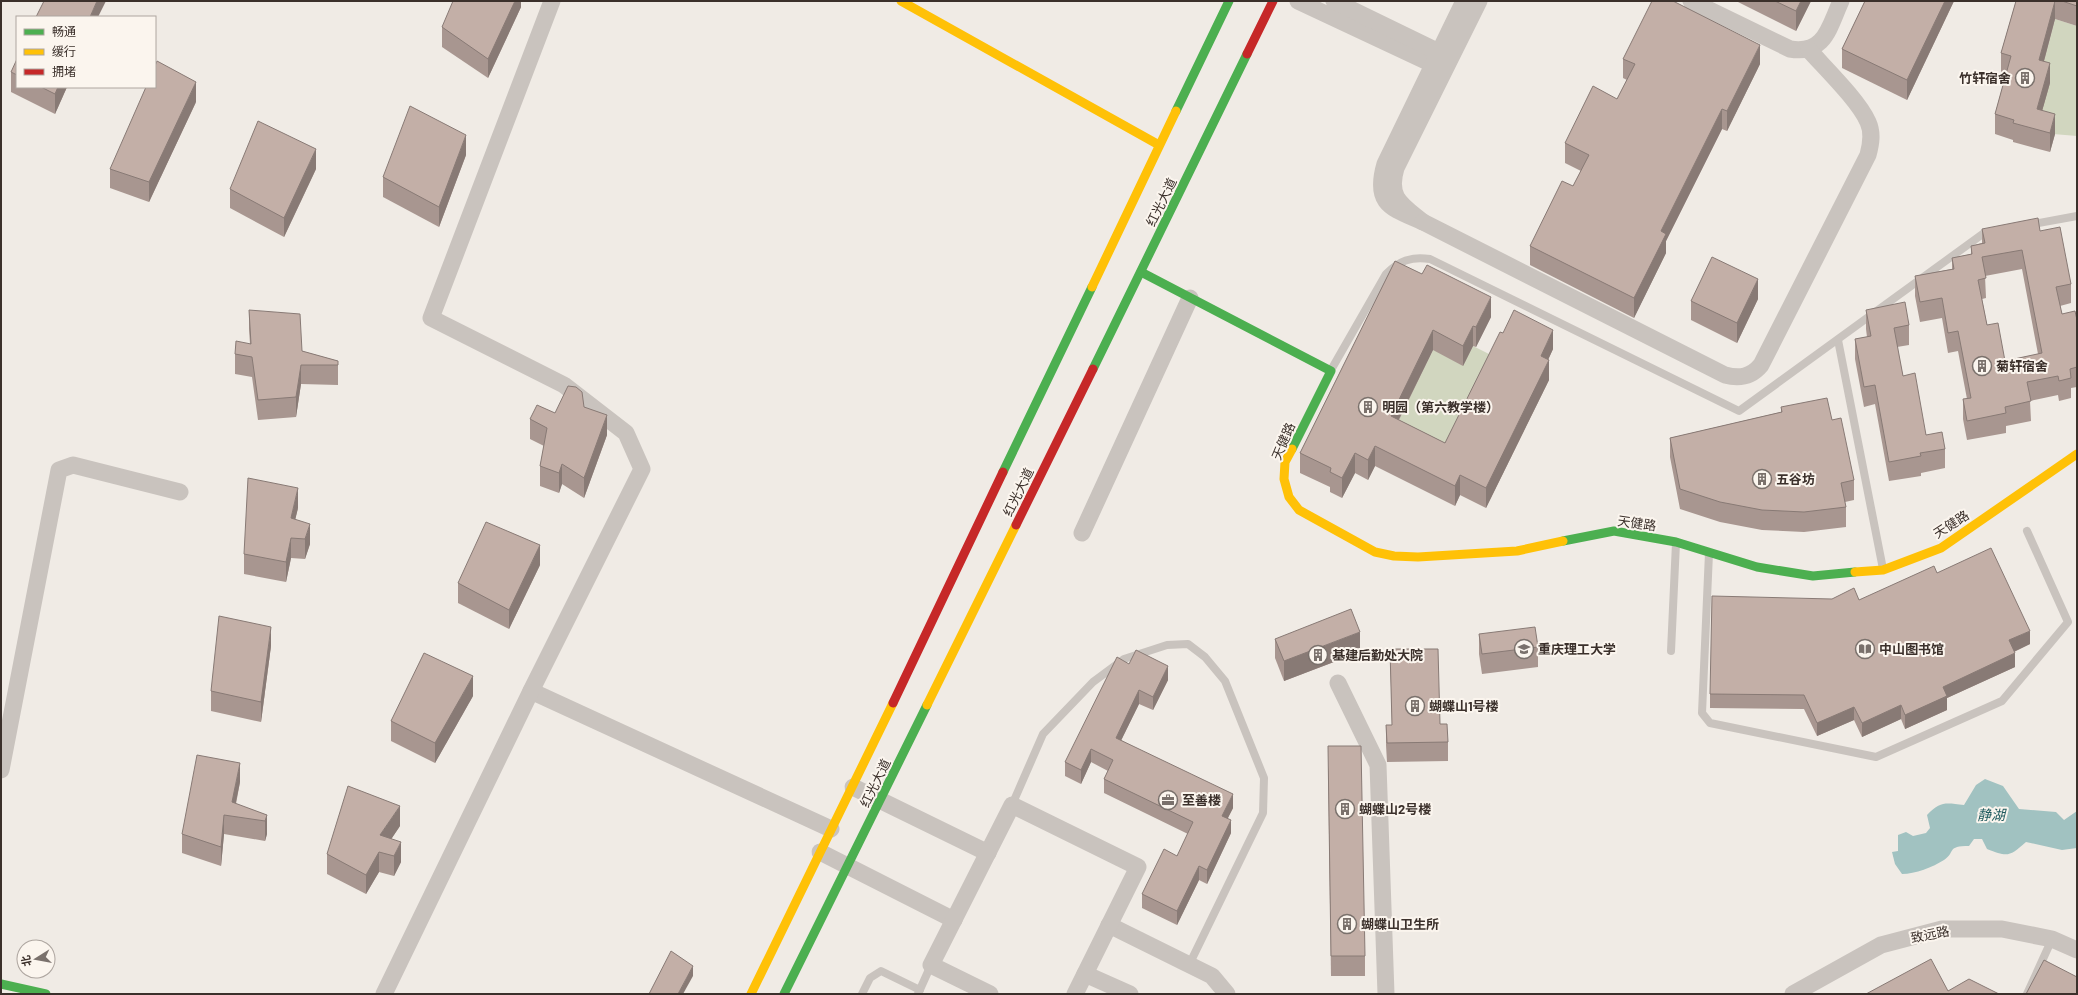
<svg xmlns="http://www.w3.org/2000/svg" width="2078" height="995" font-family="Barlow,'Noto Sans SC',sans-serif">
  <rect width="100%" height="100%" fill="#f0ebe5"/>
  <g fill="#d1d6bf">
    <polygon points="2055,19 2077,26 2077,136 2053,134 2037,129 2039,80"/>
    <polygon points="1442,332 1451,359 1463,365 1473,346 1497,358 1445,463 1391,435"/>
  </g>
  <path fill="#a1c2c1" d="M1985,779l18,7 16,23 37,3 8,8 13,-9v37l-15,2 -36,-8c-17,15 -18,15 -39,7l-5,-10h-8l-5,7c-23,0 -13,6 -25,14 -11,7 -29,14 -42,14l-7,-10 -3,-12 6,-1v-16l8,-3 7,4 13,-3 4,-5 -3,-13c14,-14 18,-12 37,-10l12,-20z"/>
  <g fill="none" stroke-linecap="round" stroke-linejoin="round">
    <g stroke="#c9c3be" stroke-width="8">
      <polyline points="2028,225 2077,216"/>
      <polyline points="1838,340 1883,569"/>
      <path d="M1331,370l55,-96c13,-13 25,-18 44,-15l309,152 245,-178 9,-1"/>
      <polyline points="1709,553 1702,713 1710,723 1876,757 2002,701 2068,622 2027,531"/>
      <polyline points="1671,651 1676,543"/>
      <polyline points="1012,805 1043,734 1093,682 1124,659 1167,645 1188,644 1205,657 1225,681 1264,778 1263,813 1189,965"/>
      <polyline points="862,994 870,978 881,971 920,990"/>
      <polyline points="918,994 931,965"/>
      <polyline points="2027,994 2052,939"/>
    </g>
    <g stroke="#c9c3be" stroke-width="17">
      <polyline points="1298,1 1443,69"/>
      <polyline points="1334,1 1449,57"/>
      <path d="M1464,1l-79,163c-12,41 7,44 38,58 -21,-17 -36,-24 -27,-54l83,-167"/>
      <path d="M1691,1l99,48c35,6 39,-22 51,-48"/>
      <path d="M1423,222l302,153c15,4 26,2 36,-10l107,-210c3,-11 5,-22 0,-33 -9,-21 -43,-54 -59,-72"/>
      <polyline points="1082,533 1190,298"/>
      <polyline points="1338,683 1378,765 1386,994"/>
      <polyline points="531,691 831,829"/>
      <polyline points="1,770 59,470 73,465 180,492"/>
      <polyline points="853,787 988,853"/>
      <polyline points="820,852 954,920"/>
      <polyline points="1109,925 1212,976 1227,994"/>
      <polyline points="1085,974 1130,994"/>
      <polyline points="384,994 531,691 642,469 626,433 564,385 431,318 552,1"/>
      <polyline points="990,994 931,965 1012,805 1138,867 1075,994"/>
      <polyline points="1793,994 1881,945 1942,929 2002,929 2052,939 2077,950"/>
    </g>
    <g stroke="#4caf50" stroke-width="9">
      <polyline points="1176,111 1229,1"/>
      <polyline points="1141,272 1331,371 1292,449"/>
      <polyline points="1093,369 1247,54"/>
      <polyline points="1003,472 1092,287"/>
      <polyline points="1563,541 1614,531 1676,542 1757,567 1813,576 1855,572"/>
      <polyline points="1,984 46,994"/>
      <polyline points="784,994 927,705"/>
    </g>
    <g stroke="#ffc107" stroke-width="9">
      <polyline points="901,1 1159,145"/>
      <polyline points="1092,287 1176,111"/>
      <polyline points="1292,449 1285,462 1284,479 1289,497 1299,510 1375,552 1394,556 1418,557 1517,551 1563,541"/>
      <polyline points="1855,572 1883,570 1941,548 2077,454"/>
      <polyline points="927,705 1016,525"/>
      <polyline points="751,994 893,703"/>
    </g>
    <g stroke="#c62828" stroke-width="9">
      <polyline points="1247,54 1273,1"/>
      <polyline points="1016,525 1093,369"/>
      <polyline points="893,703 1003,472"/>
    </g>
  </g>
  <g fill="#a89690" fill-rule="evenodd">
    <polygon points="521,1 521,7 488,78 442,47 442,27"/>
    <polygon points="1736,1 1811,1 1796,31"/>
    <polygon points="1865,1 1954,1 1907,100 1842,68 1842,49"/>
    <polygon points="2016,1 2077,1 2077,26 2055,19 2044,61 2050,83 2042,111 2055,134 2050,152 2013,142 2013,140 1995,134 1995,114 2006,74 2001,73 2001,53"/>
    <polygon points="1623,59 1760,64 1727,131 1722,129 1666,241 1666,253 1634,318 1530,265 1530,246 1573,186 1581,171 1565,163 1565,143 1617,99 1627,80 1623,78"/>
    <polygon points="11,72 17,75 17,87 67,87 55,114 11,92"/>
    <polygon points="196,102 149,202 110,188 110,169"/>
    <polygon points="466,155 439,227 383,197 383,177"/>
    <polygon points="316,169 284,237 230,208 230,189"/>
    <path d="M1982,229l58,2 31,53v19l-11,3 2,8 15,6v67l-6,1v10l-12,3 -1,-6 -28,6 1,20 -25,5v7l-39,7 -4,-21v-20h4l-9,-48 -10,2 -6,-35 -22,4 -5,-26v-20l37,-7v-11l19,-4v-8l11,-3zM2022,269l16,85 -33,7 -18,-36 -5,-26 4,-1 -1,-22z"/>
    <polygon points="1395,261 1491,317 1476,347 1473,346 1463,366 1433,350 1399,420 1445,443 1503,333 1553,349 1548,360 1549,380 1486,508 1460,495 1455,506 1375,466 1368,480 1355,473 1342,498 1330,492 1330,487 1300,473 1300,453"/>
    <polygon points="1758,299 1737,343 1691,320 1691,301"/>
    <polygon points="249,310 302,351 338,361 338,385 301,384 296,417 258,420 252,377 235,374 235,354 250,344 249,329"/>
    <polygon points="1866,310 1909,325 1909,345 1897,347 1903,376 1926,435 1945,449 1945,468 1921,473 1921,476 1889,481 1875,404 1864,407 1855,359 1855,339 1867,337 1866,329"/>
    <polygon points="584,407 607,435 584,498 562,484 559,493 540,486 540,466 544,446 530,439 530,419"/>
    <polygon points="1781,407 1832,420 1854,480 1854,500 1845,502 1846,507 1846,527 1804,532 1762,530 1720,522 1680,509 1670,457 1670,438 1781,412"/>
    <polygon points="298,508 295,519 310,544 305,559 291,558 286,582 244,574 244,554"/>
    <polygon points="540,565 509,629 458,603 458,583"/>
    <polygon points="1937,573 2030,644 2014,652 2015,667 1947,698 1947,710 1905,729 1901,719 1862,737 1854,720 1817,736 1804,709 1710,708 1710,694"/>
    <polygon points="1479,634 1538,647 1538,667 1482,674 1479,654"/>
    <polygon points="1275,639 1360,652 1284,681 1275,658"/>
    <polygon points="271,646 261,722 211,711 211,691"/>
    <polygon points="1390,649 1440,724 1448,742 1448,761 1387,762 1386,745 1386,725 1392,725"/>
    <polygon points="1129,664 1168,680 1153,710 1139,704 1121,740 1233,808 1228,818 1231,833 1207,884 1199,880 1177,925 1142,908 1142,894 1177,856 1188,834 1104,793 1104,779 1108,771 1091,762 1081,784 1065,776 1065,762"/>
    <polygon points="473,696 435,763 391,741 391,721"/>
    <polygon points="1328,766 1365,956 1365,976 1331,976"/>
    <polygon points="240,782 236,804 267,815 267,834 265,841 224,834 221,866 182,853 182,834"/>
    <polygon points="400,826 391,839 401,862 394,876 379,872 366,894 327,874 327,854"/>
  </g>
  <g fill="#887a75">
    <polygon points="97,1 106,1 98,17 90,17"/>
    <polygon points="515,1 521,1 521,7 488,78 488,59"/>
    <polygon points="1801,1 1811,1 1796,31 1796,11"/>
    <polygon points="1945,1 1954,1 1907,100 1907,80"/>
    <polygon points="2055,1 2055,19 2039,80 2039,60"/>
    <polygon points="1760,45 1760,64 1727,131 1727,111"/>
    <polygon points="2050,63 2050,83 2037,129 2037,109"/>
    <polygon points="196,82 196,102 149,202 149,182"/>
    <polygon points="58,87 67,87 55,114 55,94"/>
    <polygon points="1722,109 1722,129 1666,241 1666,253 1634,318 1634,298 1661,231"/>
    <polygon points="2055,114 2055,134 2050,152 2050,133"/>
    <polygon points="466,135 466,155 439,227 439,207"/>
    <polygon points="316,149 316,169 284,237 284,218"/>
    <polygon points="1758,279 1758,299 1737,343 1737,323"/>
    <polygon points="1491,297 1491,317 1476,347 1476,327"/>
    <polygon points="1473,326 1473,346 1463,366 1463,346"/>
    <polygon points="1433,330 1433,350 1391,435 1391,416"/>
    <polygon points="1553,330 1553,349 1541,375 1541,356"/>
    <polygon points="1549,360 1549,380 1486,508 1486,488"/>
    <polygon points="301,365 301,384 296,417 296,397"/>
    <polygon points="607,415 607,435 584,498 584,478"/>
    <polygon points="1375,446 1375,466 1368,480 1368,460"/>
    <polygon points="1355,453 1355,473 1342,498 1342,478"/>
    <polygon points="562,464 562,484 559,493 559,473"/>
    <polygon points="1460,475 1460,495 1455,506 1455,486"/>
    <polygon points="298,488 298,508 291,538 291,518"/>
    <polygon points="310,524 310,544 305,559 305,539"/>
    <polygon points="291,538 291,558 286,582 286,562"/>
    <polygon points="540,545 540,565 509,629 509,610"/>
    <polygon points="271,627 271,646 261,722 261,702"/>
    <polygon points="2030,631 2030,644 2009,654 2009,640"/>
    <polygon points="1360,632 1360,652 1284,681 1284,661"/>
    <polygon points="2015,653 2015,667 1947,698 1947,710 1905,729 1905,715 1943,687"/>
    <polygon points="1168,666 1168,680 1153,710 1153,697"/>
    <polygon points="473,676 473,696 435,763 435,743"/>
    <polygon points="1139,690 1139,704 1116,751 1116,738"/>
    <polygon points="1901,705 1901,719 1862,737 1862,723"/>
    <polygon points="1854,707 1854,720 1817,736 1817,723"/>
    <polygon points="1091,749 1091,762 1081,784 1081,770"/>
    <polygon points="240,763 240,782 233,816 232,802"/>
    <polygon points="1233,794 1233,808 1222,829 1222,816"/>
    <polygon points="400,806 400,826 382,853 380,835"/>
    <polygon points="224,815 224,834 221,866 221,847"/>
    <polygon points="267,815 267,834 265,841 265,821"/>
    <polygon points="1231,820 1231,833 1207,884 1207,870"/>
    <polygon points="401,842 401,862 394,876 394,856"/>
    <polygon points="379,852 379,872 366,894 366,875"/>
    <polygon points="1199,866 1199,880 1177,925 1177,911"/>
    <polygon points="693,966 693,976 683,994 678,994"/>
  </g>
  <g fill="#c3afa7" stroke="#887a75" fill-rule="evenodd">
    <polygon points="44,1 97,1 90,17 36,17"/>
    <polygon points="453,1 515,1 488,59 442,27"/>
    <polygon points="1652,1 1673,1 1760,45 1727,111 1722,109 1661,231 1666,234 1634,298 1530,246 1562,181 1573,186 1589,155 1565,143 1593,86 1617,99 1635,64 1623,59"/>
    <polygon points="1775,1 1801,1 1796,11"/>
    <polygon points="1865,1 1945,1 1907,80 1842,49"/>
    <polygon points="2016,1 2055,1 2039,60 2050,63 2037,109 2055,114 2050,133 2013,123 2014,120 1995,114 2011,56 2001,53"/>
    <polygon points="2062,1 2077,1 2077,6"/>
    <polygon points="17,59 17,75 11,72"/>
    <polygon points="157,61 196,82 149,182 110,169 146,87 155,87 155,66"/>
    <polygon points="41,87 58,87 55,94"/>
    <polygon points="410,106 466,135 439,207 383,177"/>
    <polygon points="258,121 316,149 284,218 230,189"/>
    <path d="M2038,218l2,13 20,-4 11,57 -15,3 6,27 13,-3 2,9v47l-7,2 1,9 -12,3 -1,-5 -31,6 4,19 -26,6 1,6 -39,8 -4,-22 8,-1 -13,-67 -10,2 -6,-35 -22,4 -5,-26 39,-7 -2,-11 20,-4 -1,-8 14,-3 -3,-14zM2022,250l20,103 -37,8 -7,-38 -11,2 -9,-45 8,-2 -4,-21z"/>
    <polygon points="1712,257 1758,279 1737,323 1691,301"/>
    <polygon points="1395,261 1422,274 1427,265 1491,297 1476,327 1473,326 1463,346 1433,330 1391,416 1445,443 1500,332 1503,333 1514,310 1553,330 1541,356 1549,360 1486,488 1460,475 1455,486 1375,446 1368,460 1355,453 1342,478 1330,472 1331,468 1300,453"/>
    <polygon points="1905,302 1909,325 1894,328 1903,376 1915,373 1926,435 1942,432 1945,449 1920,453 1921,456 1889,462 1875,385 1864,387 1855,339 1871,336 1866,310"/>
    <polygon points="249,310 300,314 302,351 338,361 338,365 301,365 296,397 258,400 252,357 235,354 236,341 251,344"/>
    <polygon points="568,386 576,387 582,392 584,407 607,415 584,478 562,464 559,473 540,466 547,428 530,419 537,405 555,413"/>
    <polygon points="1827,398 1832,420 1841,418 1854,480 1841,483 1846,507 1804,512 1762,510 1720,502 1680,489 1670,438 1782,412 1781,407"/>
    <polygon points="248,478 298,488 291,518 310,524 305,539 291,538 286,562 244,554"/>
    <polygon points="486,522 540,545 509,610 458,583"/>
    <polygon points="1991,548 2030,631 2009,640 2015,653 1943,687 1947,696 1905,715 1901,705 1862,723 1854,707 1817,723 1804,695 1710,694 1712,596 1832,599 1854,588 1859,600 1934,566 1937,573"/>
    <polygon points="1351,609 1360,632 1284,661 1275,639"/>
    <polygon points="219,616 271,627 261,702 211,691"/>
    <polygon points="1535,627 1538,647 1482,654 1479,634"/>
    <polygon points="1390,649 1438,649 1440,724 1447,724 1448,742 1387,743 1386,725 1392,725"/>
    <polygon points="1136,650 1168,666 1153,697 1139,690 1116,738 1233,794 1222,816 1231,820 1207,870 1199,866 1177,911 1142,894 1164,849 1177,856 1193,822 1104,779 1113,760 1091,749 1081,770 1065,762 1117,657 1129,664"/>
    <polygon points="424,653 473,676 435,743 391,721"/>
    <polygon points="1328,746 1361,746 1365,956 1331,956"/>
    <polygon points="197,755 240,763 232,802 267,815 265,821 224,815 221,847 182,834"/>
    <polygon points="348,786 400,806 380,835 401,842 394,856 379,852 366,875 327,854"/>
    <polygon points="671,951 693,966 678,994 649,994"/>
    <polygon points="1931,959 1948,991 1969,979 1999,994 1866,994"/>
    <polygon points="2044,960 2077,977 2077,994 2026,994"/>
  </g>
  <defs>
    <symbol id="building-ring" viewBox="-11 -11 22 22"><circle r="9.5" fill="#fbf5ee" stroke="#7a716c" stroke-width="1.5"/><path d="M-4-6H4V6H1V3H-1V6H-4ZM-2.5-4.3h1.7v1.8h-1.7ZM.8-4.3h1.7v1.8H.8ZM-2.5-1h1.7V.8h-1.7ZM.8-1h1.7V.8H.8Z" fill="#7a716c"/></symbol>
    <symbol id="university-ring" viewBox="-11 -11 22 22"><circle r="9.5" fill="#fbf5ee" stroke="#7a716c" stroke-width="1.5"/><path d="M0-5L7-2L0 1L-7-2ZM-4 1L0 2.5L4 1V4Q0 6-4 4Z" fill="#7a716c"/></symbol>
    <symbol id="library-ring" viewBox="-11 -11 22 22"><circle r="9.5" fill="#fbf5ee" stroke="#7a716c" stroke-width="1.5"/><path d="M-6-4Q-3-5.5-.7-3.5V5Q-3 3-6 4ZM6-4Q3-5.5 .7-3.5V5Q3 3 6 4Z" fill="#7a716c"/></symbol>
    <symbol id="office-ring" viewBox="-11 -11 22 22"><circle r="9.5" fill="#fbf5ee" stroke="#7a716c" stroke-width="1.5"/><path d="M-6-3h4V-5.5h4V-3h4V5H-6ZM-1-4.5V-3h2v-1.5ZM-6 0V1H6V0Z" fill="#7a716c"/></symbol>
  </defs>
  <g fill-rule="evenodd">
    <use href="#building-ring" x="2014" y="67" width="22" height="22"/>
    <use href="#building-ring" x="1971" y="355" width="22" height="22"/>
    <use href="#building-ring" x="1357" y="396" width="22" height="22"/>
    <use href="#building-ring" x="1751" y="468" width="22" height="22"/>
    <use href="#university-ring" x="1513" y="638" width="22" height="22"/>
    <use href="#library-ring" x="1854" y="638" width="22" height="22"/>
    <use href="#building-ring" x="1307" y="644" width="22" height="22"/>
    <use href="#building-ring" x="1404" y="695" width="22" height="22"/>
    <use href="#office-ring" x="1157" y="789" width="22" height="22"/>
    <use href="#building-ring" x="1334" y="798" width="22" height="22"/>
    <use href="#building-ring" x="1336" y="913" width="22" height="22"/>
  </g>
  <g text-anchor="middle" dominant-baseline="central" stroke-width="4" stroke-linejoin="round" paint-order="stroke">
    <g font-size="13" font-weight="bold" fill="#3b302b" stroke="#fbf5ee" text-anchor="start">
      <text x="2011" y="78" text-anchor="end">竹轩宿舍</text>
      <text x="1996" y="366">菊轩宿舍</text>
      <text x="1382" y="407">明园（第六教学楼）</text>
      <text x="1776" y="479">五谷坊</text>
      <text x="1538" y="649">重庆理工大学</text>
      <text x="1879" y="649">中山图书馆</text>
      <text x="1332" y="655">基建后勤处大院</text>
      <text x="1429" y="706">蝴蝶山1号楼</text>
      <text x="1182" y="800">至善楼</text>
      <text x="1359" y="809">蝴蝶山2号楼</text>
      <text x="1361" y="924">蝴蝶山卫生所</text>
    </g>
    <g font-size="13" fill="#3b302b" stroke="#fbf5ee">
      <text transform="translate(1161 202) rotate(-64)">红光大道</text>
      <text transform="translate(1283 441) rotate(-67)">天健路</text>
      <text transform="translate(1018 492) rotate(-64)">红光大道</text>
      <text transform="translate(1637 523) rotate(8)">天健路</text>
      <text transform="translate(1951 524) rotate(-33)">天健路</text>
      <text transform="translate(875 783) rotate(-64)">红光大道</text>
      <text transform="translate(1930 934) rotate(-11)">致远路</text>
    </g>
    <g font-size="14" font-style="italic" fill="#1f5a5e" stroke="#fbf5ee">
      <text x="1991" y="814">静湖</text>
    </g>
  </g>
  <rect width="2078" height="995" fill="none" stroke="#3b302b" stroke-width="4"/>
  <rect x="16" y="16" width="140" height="72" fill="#fbf5ee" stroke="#aea6a0"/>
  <rect x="24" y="29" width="20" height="6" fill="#4caf50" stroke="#aea6a0"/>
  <text x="52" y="36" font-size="12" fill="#3b302b">畅通</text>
  <rect x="24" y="49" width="20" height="6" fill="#ffc107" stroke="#aea6a0"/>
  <text x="52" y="56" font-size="12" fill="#3b302b">缓行</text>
  <rect x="24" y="69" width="20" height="6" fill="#c62828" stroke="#aea6a0"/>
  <text x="52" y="76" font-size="12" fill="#3b302b">拥堵</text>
  <g transform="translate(36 959) rotate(259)"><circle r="19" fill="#fbf5ee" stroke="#aea6a0"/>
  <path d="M0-3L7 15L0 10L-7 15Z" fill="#7a716c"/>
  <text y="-6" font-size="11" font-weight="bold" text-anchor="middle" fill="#3b302b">北</text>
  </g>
</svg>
